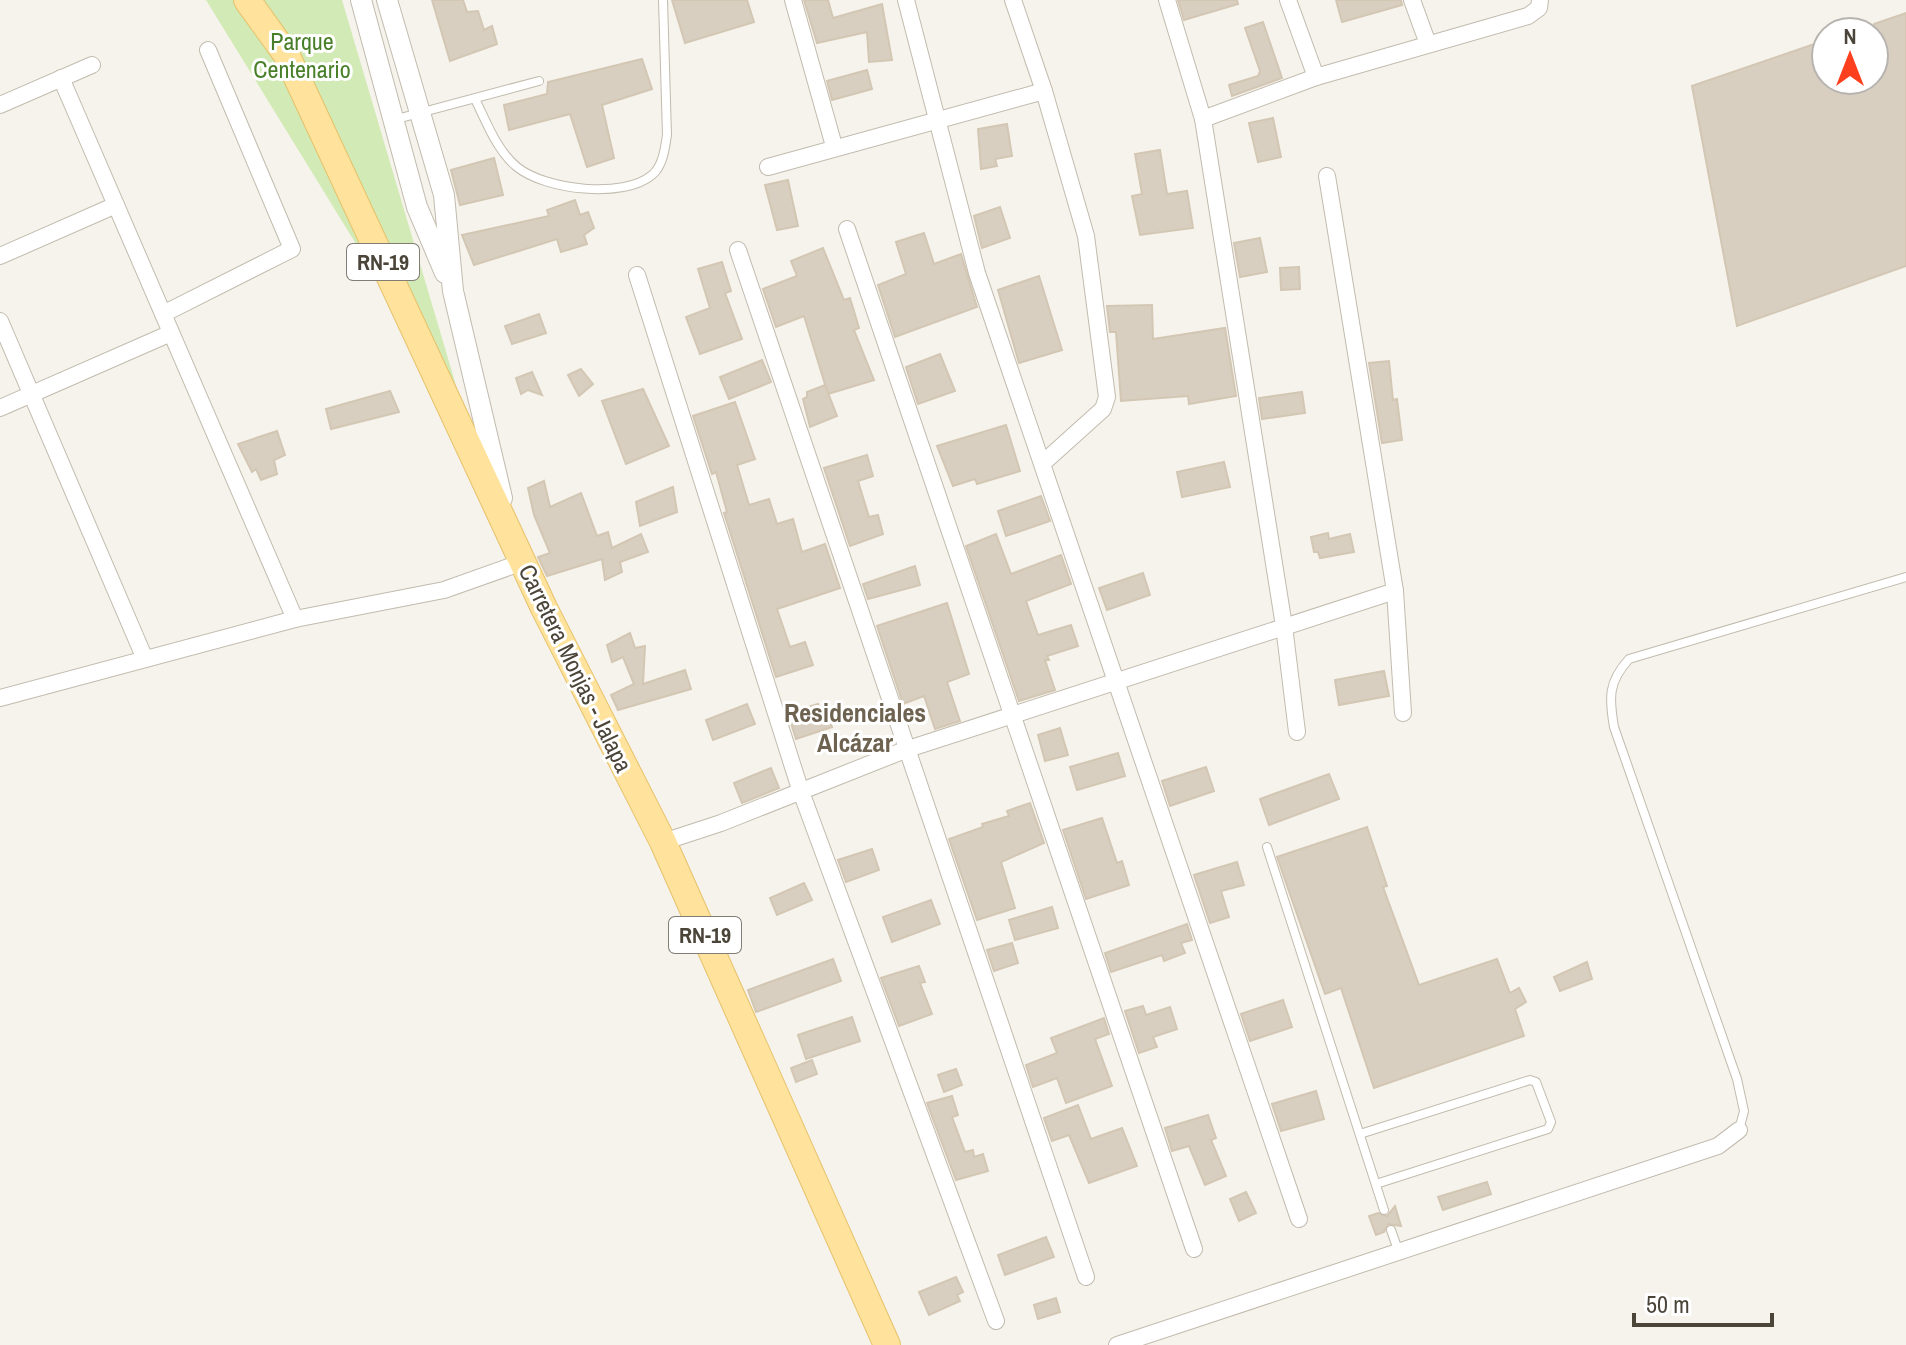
<svg xmlns="http://www.w3.org/2000/svg" width="1906" height="1345" font-family="'Archivo Narrow',sans-serif">
  <rect width="100%" height="100%" fill="#f6f3ec"/>
  <polygon fill="#d2eab5" points="206,0 342,0 468,426"/>
  <g fill="#d8cfc1" stroke="#d3c7b4" stroke-width="2">
    <polygon points="432,0 463,0 467,12 478,11 484,30 492,26 497,44 450,61"/>
    <polygon points="672,0 747,0 754,22 685,43"/>
    <polygon points="804,0 828,0 833,18 882,4 892,60 869,62 867,32 817,43"/>
    <polygon points="1178,0 1237,0 1238,4 1184,20"/>
    <polygon points="1336,0 1401,0 1402,5 1342,22"/>
    <polygon points="1906,13 1906,266 1737,326 1692,86 1826,40 1826,80 1874,80 1874,24"/>
    <polygon points="1263,22 1282,78 1232,96 1229,85 1258,76 1260,71 1245,28"/>
    <polygon points="642,59 652,89 602,105 614,158 587,167 570,114 509,130 504,105 547,94 548,82"/>
    <polygon points="867,70 872,89 832,100 827,81"/>
    <polygon points="1273,118 1281,157 1258,162 1249,123"/>
    <polygon points="1007,124 1012,156 995,159 997,166 981,169 978,129"/>
    <polygon points="1160,150 1167,194 1187,191 1193,228 1140,235 1132,196 1142,194 1135,154"/>
    <polygon points="494,158 503,195 460,205 451,170"/>
    <polygon points="788,180 798,226 777,230 765,185"/>
    <polygon points="575,200 580,215 588,212 594,228 584,235 587,244 561,252 557,239 474,265 462,235 549,216 547,210"/>
    <polygon points="1000,207 1010,238 982,248 974,216"/>
    <polygon points="924,233 934,264 961,254 977,307 895,337 878,285 906,274 896,242"/>
    <polygon points="1260,238 1267,272 1240,277 1234,243"/>
    <polygon points="823,248 844,300 850,298 859,328 854,330 874,380 828,394 804,316 776,327 763,289 797,276 791,261"/>
    <polygon points="722,262 731,291 725,293 742,339 700,354 686,317 710,308 698,269"/>
    <polygon points="1299,267 1300,289 1281,290 1280,268"/>
    <polygon points="1039,276 1062,350 1019,363 998,290"/>
    <polygon points="1152,305 1153,339 1225,328 1236,396 1189,404 1188,396 1121,401 1116,332 1110,332 1107,306"/>
    <polygon points="539,314 546,333 512,344 505,326"/>
    <polygon points="940,354 955,391 918,404 906,367"/>
    <polygon points="762,360 771,382 729,399 720,377"/>
    <polygon points="1389,361 1393,400 1397,399 1402,440 1382,443 1369,363"/>
    <polygon points="581,369 593,384 579,396 568,375"/>
    <polygon points="532,372 542,395 528,390 521,394 516,378"/>
    <polygon points="825,385 837,416 810,427 803,399 807,397 807,392"/>
    <polygon points="643,389 669,446 626,464 602,401"/>
    <polygon points="390,391 399,412 331,429 326,409"/>
    <polygon points="1302,392 1305,413 1262,419 1259,398"/>
    <polygon points="735,402 755,459 737,465 749,505 769,499 777,524 793,519 802,552 825,544 840,588 777,609 790,647 805,642 813,665 776,677 724,513 727,512 716,472 712,474 693,416"/>
    <polygon points="1006,425 1020,471 977,484 975,479 953,486 937,446"/>
    <polygon points="277,431 285,455 274,460 277,474 261,480 256,469 252,472 238,444"/>
    <polygon points="867,455 873,476 858,481 869,517 878,515 883,534 850,546 824,468"/>
    <polygon points="1224,462 1230,487 1182,497 1177,472"/>
    <polygon points="544,481 550,507 581,493 597,536 608,532 612,548 641,534 648,552 620,562 622,572 605,580 602,559 547,576 538,557 550,553 534,515 528,488"/>
    <polygon points="673,487 677,512 640,526 636,502"/>
    <polygon points="1041,496 1050,521 1006,536 998,511"/>
    <polygon points="1328,533 1329,539 1350,534 1354,552 1320,558 1318,552 1314,552 1311,537"/>
    <polygon points="996,534 1011,574 1061,555 1071,584 1026,601 1038,635 1071,625 1078,646 1047,656 1049,660 1045,660 1055,690 1019,701 966,546"/>
    <polygon points="915,566 920,585 868,599 863,584"/>
    <polygon points="1143,573 1150,595 1107,610 1099,588"/>
    <polygon points="947,603 969,674 947,682 960,721 935,729 924,696 903,704 877,626"/>
    <polygon points="630,633 635,648 645,646 643,684 685,670 691,689 618,710 611,695 634,684 623,657 612,662 607,645"/>
    <polygon points="1384,671 1389,696 1339,705 1335,680"/>
    <polygon points="747,704 755,724 713,740 706,720"/>
    <polygon points="818,704 822,715 827,713 832,727 796,739 788,713"/>
    <polygon points="1060,728 1068,755 1045,761 1038,735"/>
    <polygon points="1118,753 1125,776 1077,790 1070,767"/>
    <polygon points="1206,767 1214,791 1170,806 1162,781"/>
    <polygon points="771,768 779,788 742,803 734,783"/>
    <polygon points="1329,774 1339,799 1269,825 1260,799"/>
    <polygon points="1030,803 1044,843 1001,862 1015,908 977,920 949,839 983,827 982,824 1009,816 1007,811"/>
    <polygon points="1102,818 1117,863 1122,861 1129,885 1086,899 1063,830"/>
    <polygon points="1367,827 1387,886 1383,887 1419,985 1497,959 1510,993 1519,988 1526,1002 1515,1009 1524,1036 1374,1088 1341,988 1325,994 1277,857"/>
    <polygon points="872,849 879,870 846,882 838,860"/>
    <polygon points="1237,862 1244,885 1221,891 1229,917 1210,923 1194,875"/>
    <polygon points="804,883 812,900 777,915 770,898"/>
    <polygon points="931,900 940,924 892,942 883,917"/>
    <polygon points="1052,907 1058,928 1015,940 1009,920"/>
    <polygon points="1187,924 1192,940 1181,943 1185,953 1164,961 1162,955 1111,972 1105,953"/>
    <polygon points="1012,943 1018,963 994,971 987,950"/>
    <polygon points="833,959 841,981 756,1012 748,990"/>
    <polygon points="1587,962 1592,979 1560,991 1554,977"/>
    <polygon points="919,966 925,982 920,983 932,1014 899,1026 881,978"/>
    <polygon points="1283,1000 1292,1027 1250,1041 1241,1014"/>
    <polygon points="1143,1006 1146,1015 1170,1007 1177,1029 1153,1037 1157,1047 1139,1053 1125,1011"/>
    <polygon points="852,1017 860,1041 806,1059 798,1035"/>
    <polygon points="1104,1018 1109,1034 1095,1039 1112,1086 1066,1103 1057,1078 1033,1087 1026,1065 1057,1053 1051,1038"/>
    <polygon points="812,1060 817,1074 796,1082 791,1068"/>
    <polygon points="956,1069 962,1085 944,1092 938,1075"/>
    <polygon points="1316,1091 1324,1119 1281,1131 1272,1104"/>
    <polygon points="952,1096 958,1115 952,1117 965,1152 973,1150 974,1157 983,1154 988,1171 956,1180 927,1103"/>
    <polygon points="1078,1105 1091,1139 1122,1128 1137,1166 1089,1183 1069,1135 1052,1141 1044,1118"/>
    <polygon points="1208,1115 1216,1138 1211,1140 1226,1176 1205,1185 1189,1146 1172,1151 1165,1128"/>
    <polygon points="1487,1182 1491,1194 1443,1210 1438,1197"/>
    <polygon points="1246,1192 1256,1213 1239,1221 1230,1199"/>
    <polygon points="1395,1206 1401,1226 1388,1224 1384,1232 1376,1235 1369,1216 1378,1213 1387,1216"/>
    <polygon points="1046,1237 1054,1257 1005,1275 998,1255"/>
    <polygon points="956,1277 963,1292 957,1295 960,1301 929,1315 919,1292"/>
    <polygon points="1056,1298 1060,1312 1038,1319 1034,1305"/>
  </g>
  <g fill="none" stroke-linecap="round" stroke-linejoin="round">
    <defs>
      <g id="service">
        <path d="M475,99c11,22 22,52 42,68 28,23 107,32 135,8 11,-9 13,-27 15,-40l-4,-135"/>
        <polyline points="393,120 539,81"/>
        <polyline points="1267,847 1384,1210"/>
        <path d="M1739,1130l5,-19 -7,-32 -123,-352c-5,-29 -6,-45 15,-68l277,-82"/>
        <polyline points="1360,1134 1530,1080 1536,1082 1551,1122 1548,1129 1376,1184"/>
        <polyline points="1391,1230 1398,1250"/>
      </g>
      <g id="minor">
        <polyline points="793,0 834,146"/>
        <polyline points="906,0 977,273 1299,1219"/>
        <polyline points="1013,0 1044,91 1086,236 1107,397 1103,409 1043,463"/>
        <polyline points="1167,0 1203,119 1284,626 1297,732"/>
        <polyline points="1288,0 1316,77"/>
        <polyline points="1412,0 1428,44"/>
        <polyline points="61,78 295,619"/>
        <polyline points="0,105 92,65"/>
        <polyline points="1203,119 1316,77 1528,16 1539,8 1540,0"/>
        <polyline points="768,167 1044,91"/>
        <polyline points="1327,176 1395,591 1403,713"/>
        <polyline points="847,229 1194,1249"/>
        <polyline points="738,250 1086,1277"/>
        <polyline points="0,256 116,205"/>
        <polyline points="637,275 800,789 996,1321"/>
        <polyline points="163,314 292,249 208,50"/>
        <polyline points="0,321 145,659"/>
        <polyline points="0,408 171,333"/>
        <polyline points="0,698 295,619 444,590 523,562"/>
        <polyline points="663,842 721,823 905,750 1395,591"/>
        <polyline points="1117,1345 1718,1146 1739,1130"/>
      </g>
      <g id="tertiary">
        <polyline points="361,0 417,207 445,273"/>
        <polyline points="387,0 444,195 453,291 502,498"/>
      </g>
      <polyline id="primary" points="247,0 286,54 544,608 663,842 887,1345"/>
    </defs>
    <use href="#service" stroke="#c2bbae" stroke-width="10"/>
    <use href="#minor" stroke="#c2bbae" stroke-width="18"/>
    <use href="#tertiary" stroke="#c2bbae" stroke-width="22"/>
    <use href="#primary" stroke="#e6c16a" stroke-width="28"/>
    <use href="#service" stroke="#fff" stroke-width="8"/>
    <use href="#minor" stroke="#fff" stroke-width="16"/>
    <use href="#tertiary" stroke="#fff" stroke-width="20"/>
    <use href="#primary" stroke="#ffe39c" stroke-width="26"/>
  </g>
  <g text-anchor="middle" dominant-baseline="central" stroke-width="6" stroke-linejoin="round" paint-order="stroke">
    <g fill="#fff" stroke="#817c74" stroke-width="2">
      <rect x="347" y="244" width="72" height="36" rx="6"/>
      <rect x="669" y="917" width="72" height="36" rx="6"/>
    </g>
    <g font-size="22" font-weight="bold" fill="#4b4439">
      <text x="383" y="262">RN-19</text>
      <text x="705" y="935">RN-19</text>
    </g>
    <g font-size="24" fill="#4a7f2a" stroke="#fff">
      <text x="302" y="41">Parque<tspan x="302" dy="28">Centenario</tspan></text>
    </g>
    <g font-size="24" fill="#4b4439" stroke="#fff">
      <text transform="translate(576 668) rotate(64)">Carretera Monjas - Jalapa</text>
    </g>
    <g font-size="26" font-weight="bold" fill="#6e6250" stroke="#fff">
      <text x="855" y="712">Residenciales<tspan x="855" dy="30">Alcázar</tspan></text>
    </g>
  </g>
  <g transform="translate(1850 56)"><circle r="38" fill="#ffffff" stroke="#b7b4b0" stroke-width="2"/>
  <path d="M0-6L14 30L0 20L-14 30Z" fill="#fc3f1d"/>
  <text y="-12" font-size="22" font-weight="bold" text-anchor="middle" fill="#4b4439">N</text>
  </g>
  <path d="M1634 1313v12h138v-12" fill="none" stroke="#4b4439" stroke-width="4"/>
  <text x="1646" y="1313" font-size="24" fill="#4b4439" stroke="#ffffff" stroke-width="6" paint-order="stroke">50 m</text>
</svg>
